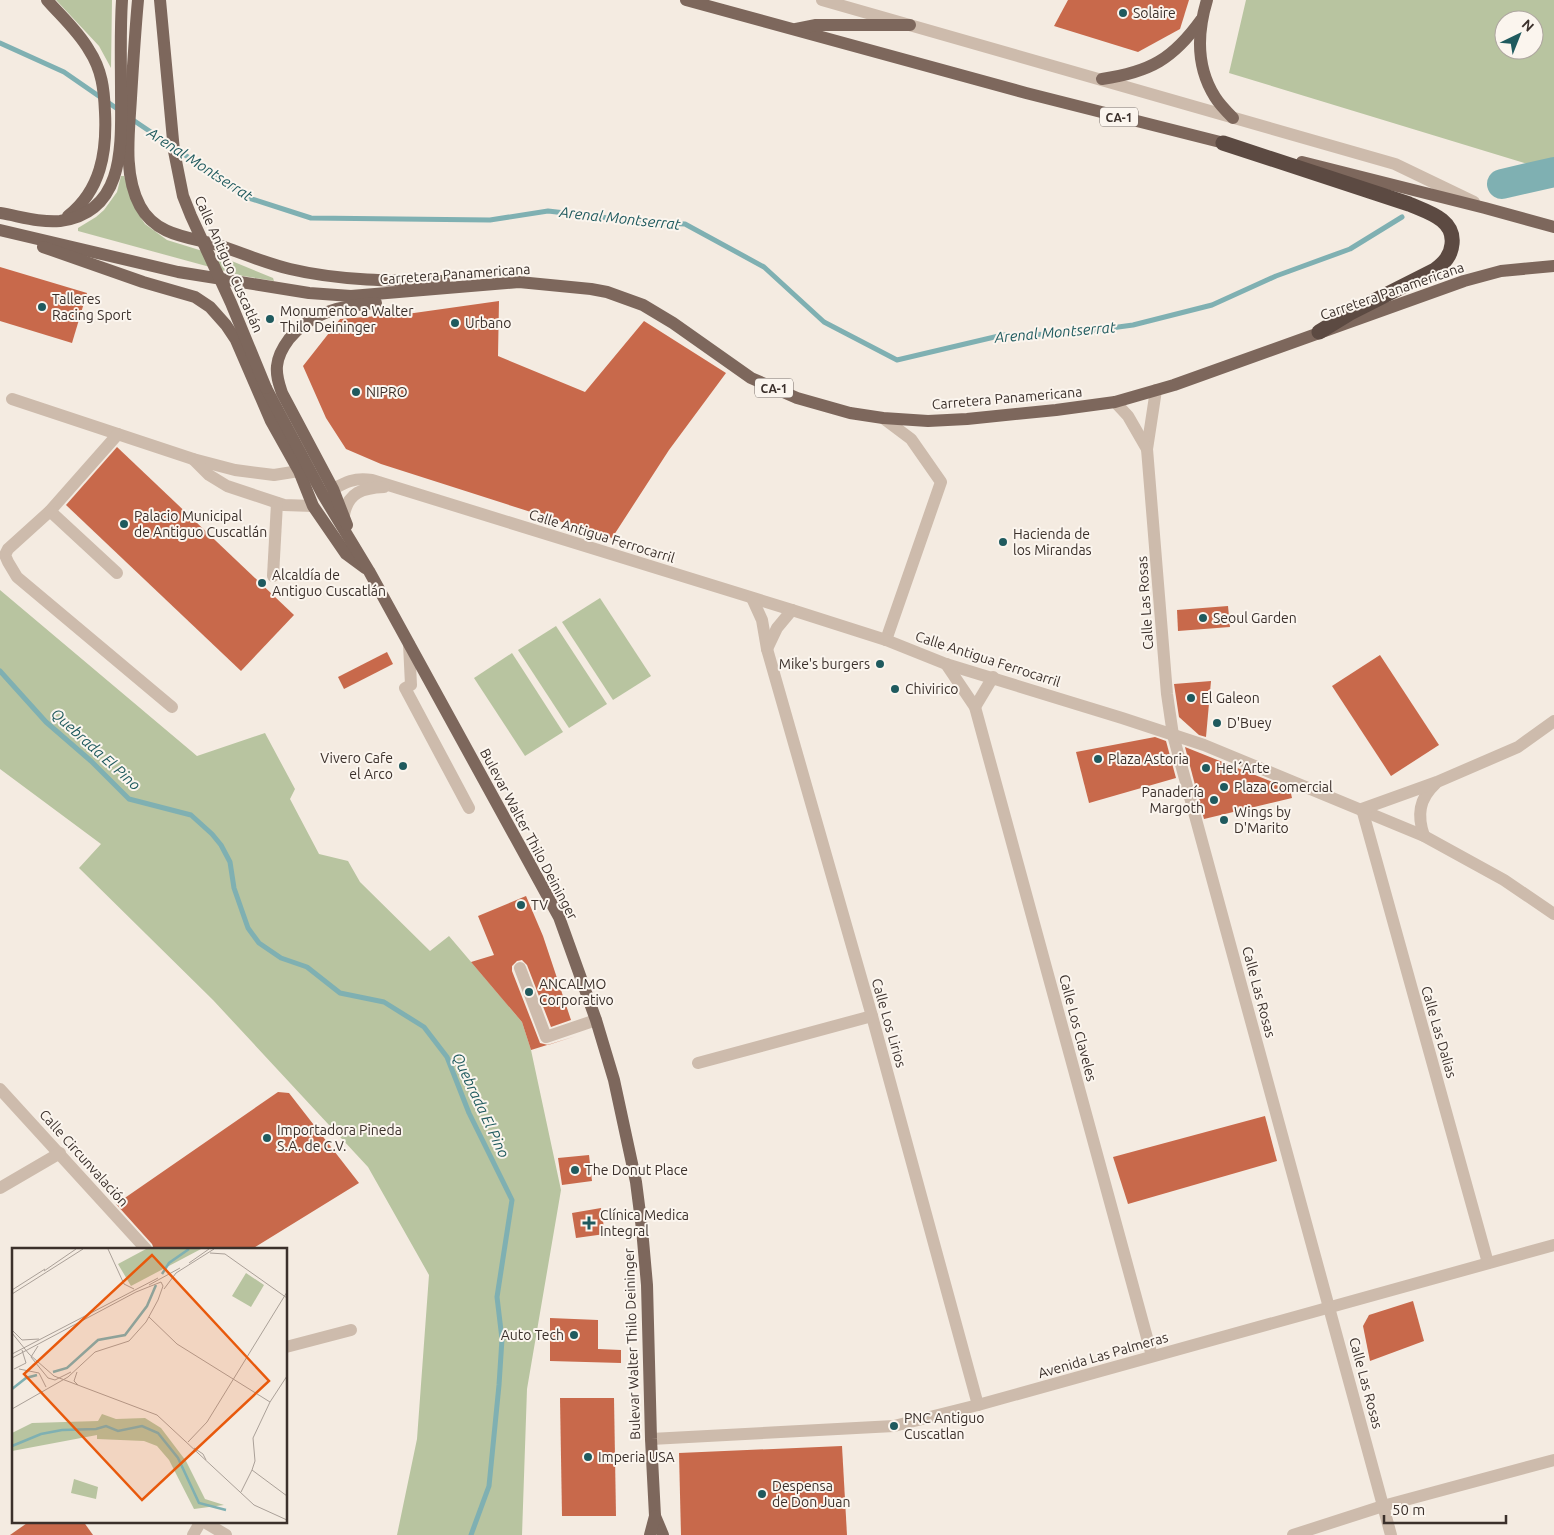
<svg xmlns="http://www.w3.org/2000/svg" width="1554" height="1535" font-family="Ubuntu,sans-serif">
  <rect width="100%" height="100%" fill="#f4ebe1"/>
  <g fill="#b8c4a0" fill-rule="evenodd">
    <polygon points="56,0 112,0 111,68 99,46"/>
    <path d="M1246,0h308v172l-325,-99zM1504,20h30v30h-30z"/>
    <polygon points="121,176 124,176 139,215 145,224 167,240 222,257 273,278 274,281 243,276 78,231 78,228 96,217 104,210 117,192"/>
    <polygon points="0,590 197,756 265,733 295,789 290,799 319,854 348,861 360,882 430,951 449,936 522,1022 531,1050 561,1190 527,1389 522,1535 397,1535 417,1439 429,1275 368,1167 213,1000 79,868 101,844 0,769"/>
    <polygon points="600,598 651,676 613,700 562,622"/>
    <polygon points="556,626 607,704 569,728 518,650"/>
    <polygon points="512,653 563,732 525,756 474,678"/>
  </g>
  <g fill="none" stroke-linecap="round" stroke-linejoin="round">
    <g stroke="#7fb0b2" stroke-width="5">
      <polyline points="0,43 64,72 119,110"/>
      <polyline points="130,118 249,198 311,218 490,220 548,211 643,222 685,224 764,267 824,322 897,360 1003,335 1067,334 1133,325 1212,305 1276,276 1350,249 1402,217"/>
      <polyline points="0,671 46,722 91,761 129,799 191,815 212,834 221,845 230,862 234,888 248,928 259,943 281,958 307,967 340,993 384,1002 424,1027 447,1057 469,1113 512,1200 497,1297 502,1339 499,1385 489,1486 471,1535"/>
    </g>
    <polyline stroke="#7fb0b2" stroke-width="30" points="1502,184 1554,172"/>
  </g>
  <g fill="#c8694b">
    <polygon points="1068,0 1189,0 1180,29 1138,52 1054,26"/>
    <polygon points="0,267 87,293 72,343 0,321"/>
    <polygon points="499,301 498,356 585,392 644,321 726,373 669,450 612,538 381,464 346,449 326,418 303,366 340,319 414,313"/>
    <polygon points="117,447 294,615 241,671 66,505"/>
    <polygon points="1228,606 1230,627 1178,631 1177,610"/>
    <polygon points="387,652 393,664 344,689 338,677"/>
    <polygon points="1380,655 1439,745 1391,776 1332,686"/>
    <polygon points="1211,681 1206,737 1199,735 1179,717 1174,684"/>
    <polygon points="1155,737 1166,741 1176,778 1089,803 1076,752"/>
    <polygon points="1185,747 1290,789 1292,798 1204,819"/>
    <polygon points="526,896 543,936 571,1020 551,1027 527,965 522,960 517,961 512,966 512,971 540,1043 548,1045 576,1036 531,1050 522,1022 471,962 494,955 478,916"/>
    <polygon points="278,1092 289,1093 359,1183 252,1249 154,1249 152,1244 116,1204"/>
    <polygon points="1265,1116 1277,1161 1128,1204 1113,1157"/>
    <polygon points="589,1155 592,1181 562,1185 558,1158"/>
    <polygon points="601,1208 605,1234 576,1238 572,1213"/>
    <polygon points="1413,1301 1424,1341 1370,1361 1363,1326 1369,1315"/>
    <polygon points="550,1318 598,1320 598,1349 621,1350 621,1363 550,1361"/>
    <polygon points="560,1398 614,1398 616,1516 562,1516"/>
    <polygon points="842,1446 847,1535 681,1535 679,1453"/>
    <polygon points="30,1521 83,1521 93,1535 10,1535"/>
  </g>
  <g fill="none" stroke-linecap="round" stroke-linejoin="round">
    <g stroke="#cdbbac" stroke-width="12">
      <polyline points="822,0 1395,164 1474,202"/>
      <polyline points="1156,390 1147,449 1167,694 1173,735 1391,1535"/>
      <polyline points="12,399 193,459 235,470 274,475 299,471"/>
      <polyline points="1115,402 1128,416 1147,449"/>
      <polyline points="883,418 911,439 941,482 886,640"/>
      <polyline points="118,434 50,511 8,549 5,555 8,562 17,577 172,707"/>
      <polyline points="193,459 209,475 227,486 284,505 313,506"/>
      <path d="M324,494c19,-10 26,-17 48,-14l420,130 94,30 60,24 176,54 82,27 220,91 80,44 50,34"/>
      <polyline points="50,511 117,573"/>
      <path d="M344,515c4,-23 19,-27 40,-28"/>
      <polyline points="273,576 277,503"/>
      <polyline points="752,598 762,620 767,649 872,1016 978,1405"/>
      <polyline points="409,644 411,685 405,688 469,808"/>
      <polyline points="767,649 777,628 792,610"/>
      <polyline points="946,664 975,707 1152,1356"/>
      <polyline points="975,707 993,677"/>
      <path d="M1424,836c-7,-21 -5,-37 11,-52"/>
      <polyline points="520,968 546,1037 596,1020"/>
      <polyline points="698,1063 872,1016"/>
      <polyline points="0,1089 146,1249"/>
      <polyline points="0,1188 60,1153"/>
      <polyline points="1488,1263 1362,809 1437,782 1518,747 1554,721"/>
      <polyline points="286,1347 351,1330"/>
      <polyline points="651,1439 894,1426 978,1405 1554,1245"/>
      <polyline points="203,1521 226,1535"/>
      <polyline points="193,1535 201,1521"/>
      <polyline points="1293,1535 1383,1506 1554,1460"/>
    </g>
    <g stroke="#7d675c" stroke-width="12">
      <path d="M47,0c14,16 31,31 42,50 13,20 15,39 16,62 2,40 -4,78 -37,104"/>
      <path d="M138,0c-3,33 -5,65 -7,98 -2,35 -8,76 9,108 16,30 49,31 78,39 24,8 47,18 72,24 50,12 104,12 154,12"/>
      <polyline points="686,0 1026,93 1232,145"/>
      <path d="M1207,0c-10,33 -11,67 8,97 5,8 12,15 18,21"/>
      <polyline points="796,29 816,25 910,25"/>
      <path d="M1102,79c48,-7 71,-20 99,-59"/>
      <polyline points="1302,162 1485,208 1554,227"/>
      <path d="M0,213c19,3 40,10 60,8 67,-9 61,-79 61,-130 0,-30 -1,-60 1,-91"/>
      <polyline points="0,230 178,272 309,293 351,296 519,282 591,289 607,292 643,305 673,323 751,378 797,398 850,413 883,418 928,421 967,419 1056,410 1115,402 1174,385 1464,281 1501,271 1554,266"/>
      <polyline points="43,247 143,282 195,297 210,307 226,325 236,340 271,421 299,471 313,506 346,554 365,568"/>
      <polyline points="266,388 323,495 369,571 559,917 596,1020 614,1080 636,1182 642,1229 647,1285 651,1439 655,1516 663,1535"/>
      <path d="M347,525l-14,-36 -51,-96c-3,-9 -6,-17 -5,-27 1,-11 6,-19 12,-27 22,-27 54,-34 87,-36"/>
      <polyline points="650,1535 655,1516"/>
    </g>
    <path stroke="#5c4a42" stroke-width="15" d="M1223,143l186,61c18,8 46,15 43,40 -1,12 -8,19 -17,26l-85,43 -31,19"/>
    <polyline stroke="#7d675c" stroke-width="12" points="160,0 174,151 183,196 191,216 231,303 266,388"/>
  </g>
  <g fill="#1f5a5e" stroke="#fbf5ee" stroke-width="2">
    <circle cx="1123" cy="13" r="5"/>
    <circle cx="42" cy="307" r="5"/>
    <circle cx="270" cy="319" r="5"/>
    <circle cx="455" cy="323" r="5"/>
    <circle cx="356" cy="392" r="5"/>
    <circle cx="124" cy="524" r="5"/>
    <circle cx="1003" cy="542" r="5"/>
    <circle cx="262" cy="583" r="5"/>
    <circle cx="1203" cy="618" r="5"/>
    <circle cx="880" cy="664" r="5"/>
    <circle cx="895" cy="689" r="5"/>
    <circle cx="1191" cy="698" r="5"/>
    <circle cx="1217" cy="723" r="5"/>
    <circle cx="1098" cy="759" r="5"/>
    <circle cx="403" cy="766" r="5"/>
    <circle cx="1206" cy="768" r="5"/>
    <circle cx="1224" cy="787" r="5"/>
    <circle cx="1214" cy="800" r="5"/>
    <circle cx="1224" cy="820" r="5"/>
    <circle cx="521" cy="905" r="5"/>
    <circle cx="529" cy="992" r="5"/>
    <circle cx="267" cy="1138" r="5"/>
    <circle cx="575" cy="1170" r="5"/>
    <path d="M586.5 1215.5h5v5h5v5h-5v5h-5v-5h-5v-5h5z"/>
    <circle cx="574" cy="1335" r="5"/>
    <circle cx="894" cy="1426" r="5"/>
    <circle cx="588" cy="1457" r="5"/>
    <circle cx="762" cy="1494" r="5"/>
  </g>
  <g text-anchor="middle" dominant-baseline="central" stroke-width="4" stroke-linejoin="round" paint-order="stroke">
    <g fill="#fbf5ee" stroke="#756b66" stroke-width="1">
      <rect x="1100" y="107.5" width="38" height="19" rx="4"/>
      <rect x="755" y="378.5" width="38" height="19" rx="4"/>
    </g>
    <g font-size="12" font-weight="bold" fill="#3b302b">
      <text x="1119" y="117">CA-1</text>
      <text x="774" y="388">CA-1</text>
    </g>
    <g font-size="14" fill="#3b302b" stroke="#fbf5ee" text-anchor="start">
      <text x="1133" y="13">Solaire</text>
      <text x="52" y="299">Talleres<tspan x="52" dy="16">Racing Sport</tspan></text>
      <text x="280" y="311">Monumento a Walter<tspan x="280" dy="16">Thilo Deininger</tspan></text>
      <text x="465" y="323">Urbano</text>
      <text x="366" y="392">NIPRO</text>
      <text x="134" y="516">Palacio Municipal<tspan x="134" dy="16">de Antiguo Cuscatlán</tspan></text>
      <text x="1013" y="534">Hacienda de<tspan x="1013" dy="16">los Mirandas</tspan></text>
      <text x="272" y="575">Alcaldía de<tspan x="272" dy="16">Antiguo Cuscatlán</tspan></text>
      <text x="1213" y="618">Seoul Garden</text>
      <text x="870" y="664" text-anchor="end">Mike's burgers</text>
      <text x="905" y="689">Chivirico</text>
      <text x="1201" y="698">El Galeon</text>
      <text x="1227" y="723">D'Buey</text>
      <text x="393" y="758" text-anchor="end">Vivero Cafe<tspan x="393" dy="16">el Arco</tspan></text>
      <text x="1108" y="759">Plaza Astoria</text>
      <text x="1216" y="768">Hel´Arte</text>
      <text x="1234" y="787">Plaza Comercial</text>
      <text x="1204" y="792" text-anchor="end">Panadería<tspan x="1204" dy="16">Margoth</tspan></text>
      <text x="1234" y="812">Wings by<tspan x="1234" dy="16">D'Marito</tspan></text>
      <text x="531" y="905">TV</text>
      <text x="539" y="984">ANCALMO<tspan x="539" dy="16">Corporativo</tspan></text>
      <text x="277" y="1130">Importadora Pineda<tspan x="277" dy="16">S.A. de C.V.</tspan></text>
      <text x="585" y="1170">The Donut Place</text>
      <text x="600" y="1215">Clínica Medica<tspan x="600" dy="16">Integral</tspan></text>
      <text x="564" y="1335" text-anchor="end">Auto Tech</text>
      <text x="904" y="1418">PNC Antiguo<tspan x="904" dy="16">Cuscatlan</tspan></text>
      <text x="598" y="1457">Imperia USA</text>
      <text x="772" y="1486">Despensa<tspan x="772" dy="16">de Don Juan</tspan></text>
    </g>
    <g font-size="14" fill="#3b302b" stroke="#fbf5ee">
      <text transform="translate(229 264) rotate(66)">Calle Antiguo Cuscatlán</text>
      <text transform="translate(455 274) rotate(-4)">Carretera Panamericana</text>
      <text transform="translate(1392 291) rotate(-19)">Carretera Panamericana</text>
      <text transform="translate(1007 398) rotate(-5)">Carretera Panamericana</text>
      <text transform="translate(602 536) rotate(17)">Calle Antigua Ferrocarril</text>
      <text transform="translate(1145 603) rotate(-94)">Calle Las Rosas</text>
      <text transform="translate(988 659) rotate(18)">Calle Antigua Ferrocarril</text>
      <text transform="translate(529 834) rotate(62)">Bulevar Walter Thilo Deininger</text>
      <text transform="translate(1259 992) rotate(75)">Calle Las Rosas</text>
      <text transform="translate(889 1023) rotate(74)">Calle Los Lirios</text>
      <text transform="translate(1078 1028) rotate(75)">Calle Los Claveles</text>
      <text transform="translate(1439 1032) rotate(74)">Calle Las Dalias</text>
      <text transform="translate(84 1158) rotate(48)">Calle Circunvalación</text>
      <text transform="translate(632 1344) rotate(-92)">Bulevar Walter Thilo Deininger</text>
      <text transform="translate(1103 1355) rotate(-16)">Avenida Las Palmeras</text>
      <text transform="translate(1366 1383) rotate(75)">Calle Las Rosas</text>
    </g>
    <g font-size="15" font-style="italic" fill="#1f5a5e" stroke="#fbf5ee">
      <text transform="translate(200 164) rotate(33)">Arenal Montserrat</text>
      <text transform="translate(620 218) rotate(6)">Arenal Montserrat</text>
      <text transform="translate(1055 332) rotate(-5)">Arenal Montserrat</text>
      <text transform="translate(96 749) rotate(42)">Quebrada El Pino</text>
      <text transform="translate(481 1105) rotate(65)">Quebrada El Pino</text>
    </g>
  </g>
  <g transform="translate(12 1248)">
    <rect width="275" height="275" fill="#f4ebe1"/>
    <path d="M134,1h55l-70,37 -13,-22zM234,25l18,12 -13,22 -19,-11zM90,166l14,5 29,-1 16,10 25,33 19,38 19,6 -30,4 -25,-49 -12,-14 -13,-5 -47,-2v-4l-85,16v-18l20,-10 66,-2zM62,231l24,8 -2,12 -25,-6z" fill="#b8c4a0"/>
    <path fill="none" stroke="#7fb0b2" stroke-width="2.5" d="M150,26l7,-11 20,-14M41,124l14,-4 31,-28 27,-5 22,-29 9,-21M0,141l14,-11 11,-3M0,198l29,-12 21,-4 34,-1 10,-3 12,5 24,-5 16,7 20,25 21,45 27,7"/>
    <path fill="none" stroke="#aaa098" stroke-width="1" d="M96,1l16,35 10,5M198,5l15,1 62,44M177,15l20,-14M32,23l32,-22M137,37l31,-17M152,41l12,-16 38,-24M0,42l33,-21M124,44l25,-10 2,4 -5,14M0,46l71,-45M137,69l28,27 93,58M0,82l10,10 17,-1M0,85l17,21 25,22 103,39 97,90 33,15M26,98l-7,11 17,21 7,2 16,-8M0,106l146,-76M0,110l124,-66M2,121l12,-6 -4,-13M7,121l20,4 7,14M65,124l-3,9 4,4M0,161l56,-32 27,-25 34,-11 17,-19 12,-22M176,194l19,-20 80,-130M182,200l9,6 3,6M240,222l3,-9 -2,-23 17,-36 17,-26M229,244l11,-22 35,26"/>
    <path fill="#e8590c" fill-opacity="0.15" stroke="#e8590c" stroke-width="2.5" d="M140,7l117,126 -127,119 -118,-126z"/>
    <rect width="275" height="275" fill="none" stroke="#3b302b" stroke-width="2.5"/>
  </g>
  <g transform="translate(1519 35) rotate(43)"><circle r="24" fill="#fbf5ee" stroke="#aea6a0"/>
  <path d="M0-4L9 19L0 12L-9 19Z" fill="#1f5a5e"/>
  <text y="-8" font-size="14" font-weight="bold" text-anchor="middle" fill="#3b302b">N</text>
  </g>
  <path d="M1384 1515v8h122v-8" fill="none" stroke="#3b302b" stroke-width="2.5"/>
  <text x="1392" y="1515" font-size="15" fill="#3b302b" stroke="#fbf5ee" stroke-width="4" paint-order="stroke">50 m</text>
</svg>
